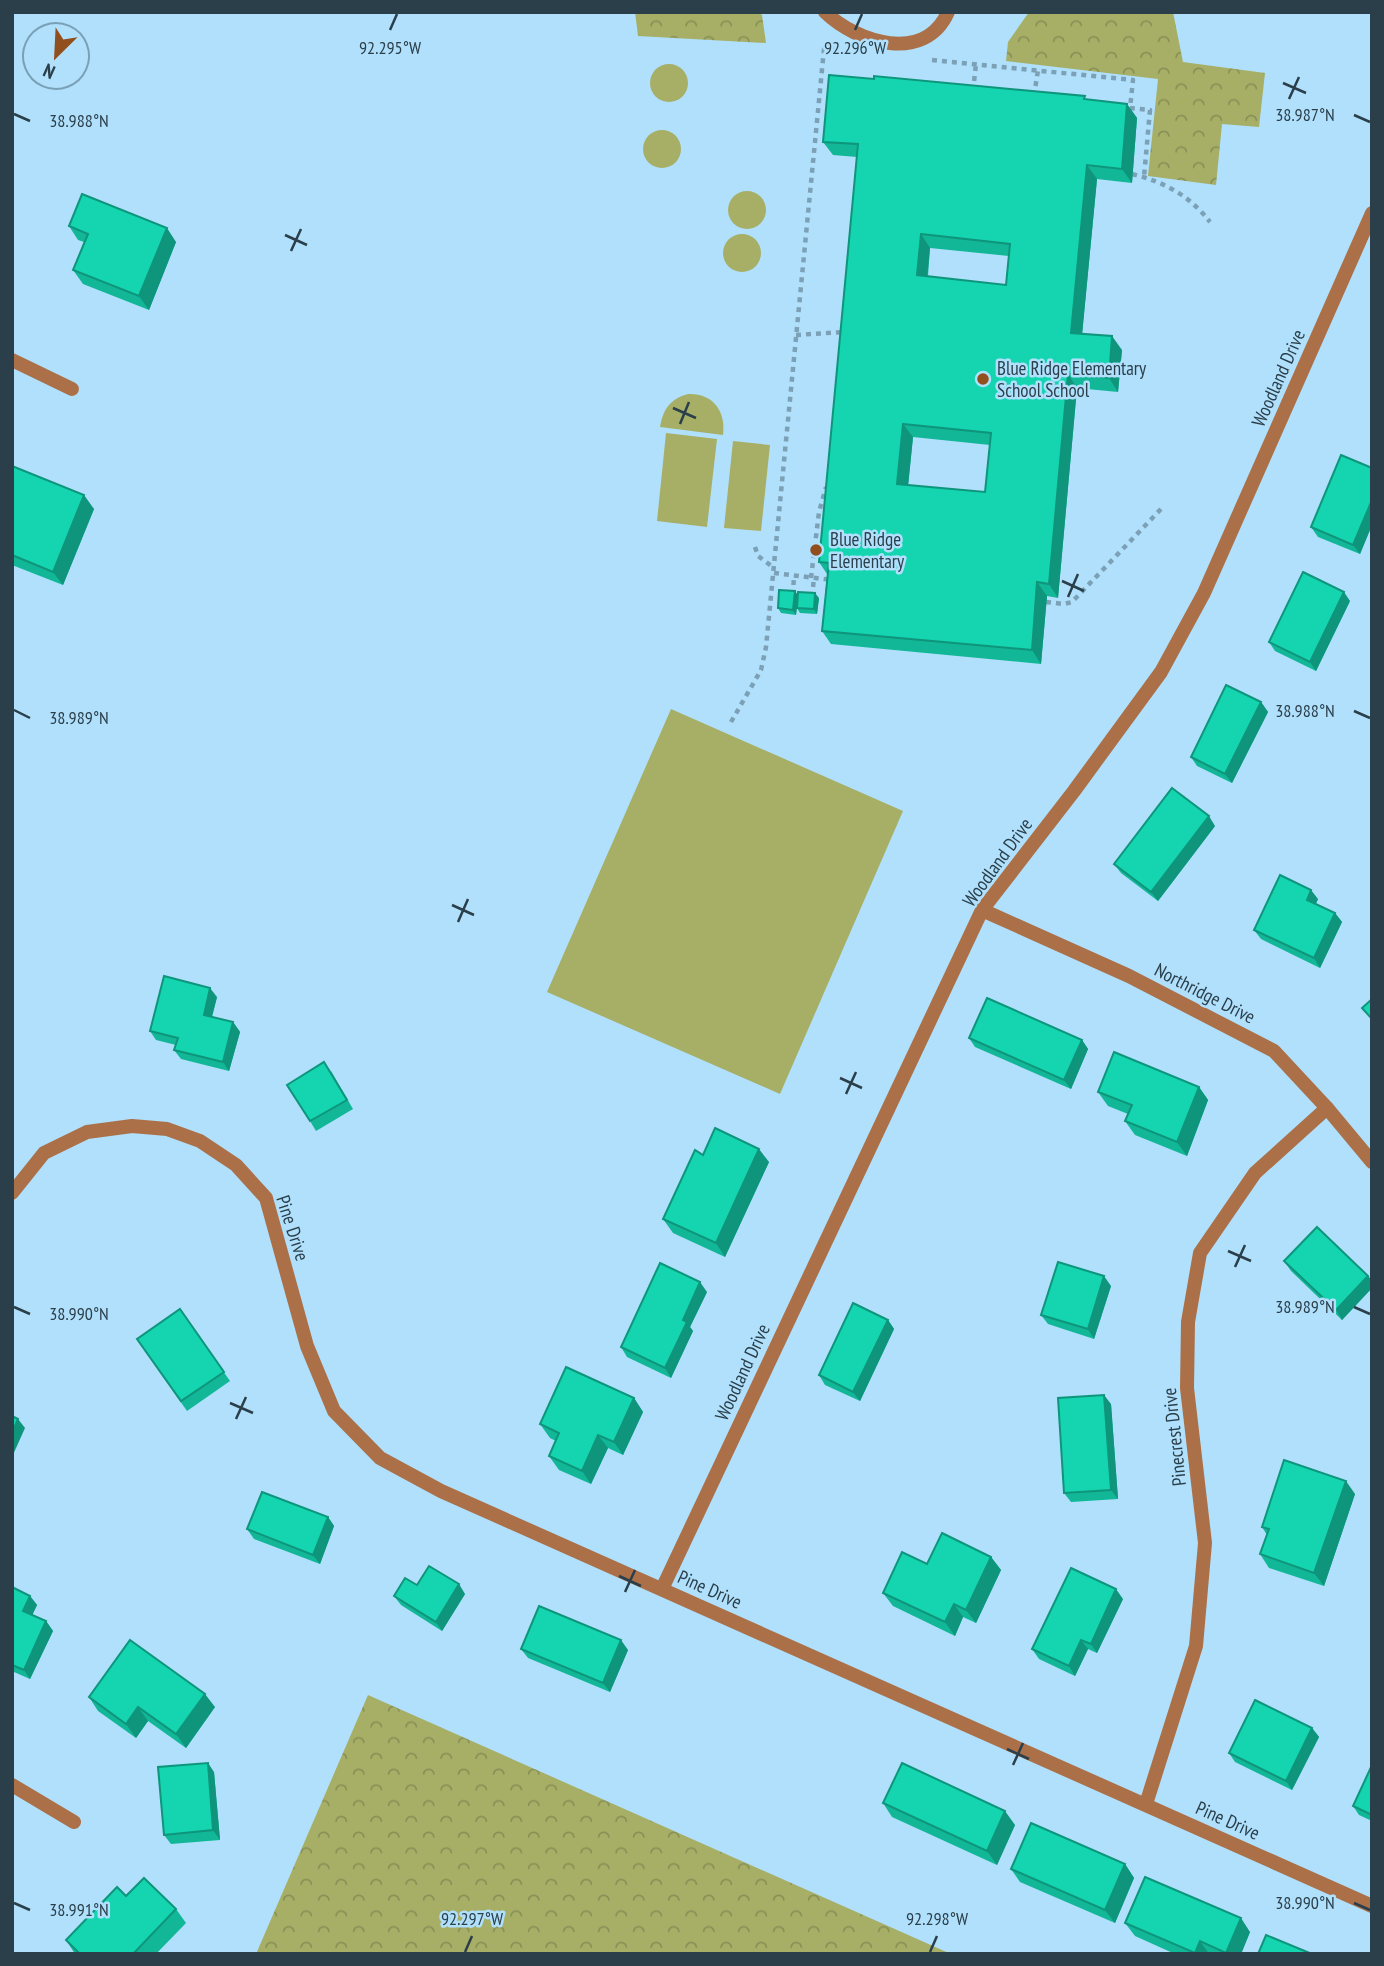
<svg xmlns="http://www.w3.org/2000/svg" width="1384" height="1966" font-family="'PT Sans Narrow',sans-serif">
  <defs>
    <pattern id="forest-crowns" width="20" height="18" patternUnits="userSpaceOnUse" patternTransform="scale(1.75)"><rect width="20" height="18" fill="#a7af66"/><path d="M2 6a3 3 0 1 1 6 0M12 15a3 3 0 1 1 6 0" fill="none" stroke="#889056"/></pattern>
  </defs>
  <rect width="100%" height="100%" fill="#b0e0fc"/>
  <g fill="#a7af66">
    <circle cx="669" cy="83" r="19"/>
    <circle cx="662" cy="149" r="19"/>
    <circle cx="747" cy="210" r="19"/>
    <circle cx="742" cy="253" r="19"/>
    <path d="M688,394c25,-1 38,17 35,41l-63,-8c3,-18 10,-28 28,-33z"/>
    <polygon points="666,433 717,439 707,527 657,521"/>
    <polygon points="733,441 770,445 761,531 724,528"/>
    <polygon points="671,709 903,811 780,1094 547,992"/>
  </g>
  <g fill="url(#forest-crowns)">
    <polygon points="635,12 759,12 762,15 766,43 638,36"/>
    <polygon points="1029,12 1173,12 1183,62 1265,73 1259,127 1222,124 1216,185 1148,176 1158,79 1006,61 1008,42"/>
    <polygon points="368,1695 951,1954 256,1954"/>
  </g>
  <g fill="none" stroke-linecap="round" stroke-linejoin="round">
    <g stroke="#7ca1b6" stroke-width="4.5" stroke-dasharray="5 5" stroke-linecap="butt">
      <polyline points="932,60 1133,80 1130,108 1150,110 1144,177"/>
      <polyline points="973,91 976,64"/>
      <polyline points="1034,96 1038,70"/>
      <path d="M1132,174c32,8 57,21 78,48"/>
      <polyline points="796,335 844,332"/>
      <polyline points="755,547 758,556 774,568"/>
      <polyline points="774,573 832,580"/>
      <polyline points="811,578 819,512 826,487"/>
      <polyline points="793,595 794,575"/>
      <polyline points="812,597 814,578"/>
      <polyline points="1046,602 1064,604 1072,602 1161,509"/>
      <polyline points="731,722 761,670 766,647 824,49 836,50"/>
    </g>
    <path stroke="#ab7048" stroke-width="14" d="M825,12c32,31 100,52 123,0"/>
    <g stroke="#ab7048" stroke-width="14">
      <polyline points="12,360 72,389"/>
      <polyline points="982,910 1129,976 1274,1051 1327,1108 1372,1162"/>
      <polyline points="12,1193 44,1153 87,1132 132,1126 167,1129 200,1141 236,1165 266,1198 307,1346 334,1411 380,1458 441,1491 1372,1906"/>
      <polyline points="662,1589 982,910 1074,791 1161,672 1204,593 1372,213"/>
      <polyline points="12,1785 74,1822"/>
      <polyline points="1146,1804 1196,1646 1205,1543 1187,1388 1188,1322 1200,1253 1255,1173 1327,1108"/>
    </g>
  </g>
  <g fill="#11b797" fill-rule="evenodd">
    <path d="M1087,99l40,5 10,14 -5,65 -35,-4 -15,155 40,16 -4,42 -41,-4 -19,210 -11,-2 -6,68 -210,-20 -9,-13 5,-57 -8,-12 38,-405 -24,-2 -10,-13zM930,248l79,8 -3,29 -78,-9zM913,437l77,8 -5,47 -77,-7z"/>
    <polygon points="69,226 176,242 149,310 83,284 73,270 84,242 78,240"/>
    <polygon points="12,466 94,509 63,585 12,565"/>
    <polygon points="1372,468 1372,525 1360,554 1318,537 1311,527"/>
    <polygon points="795,591 798,596 819,598 817,614 800,613 797,608 798,599 796,615 781,613 778,608"/>
    <polygon points="1350,601 1316,671 1275,651 1269,642"/>
    <polygon points="1261,702 1268,712 1232,783 1197,766 1191,757"/>
    <polygon points="1215,826 1158,901 1121,873 1114,864"/>
    <polygon points="1318,899 1316,904 1335,913 1342,922 1320,968 1261,939 1254,930"/>
    <polygon points="217,997 212,1017 233,1022 240,1032 229,1071 181,1059 174,1050 176,1045 156,1040 150,1031"/>
    <polygon points="969,1038 1082,1040 1088,1049 1071,1089 975,1047"/>
    <polygon points="331,1071 353,1109 316,1131 310,1121"/>
    <polygon points="1199,1087 1208,1100 1187,1156 1135,1135 1125,1121 1128,1114 1108,1106 1098,1092"/>
    <polygon points="703,1155 769,1162 725,1257 673,1233 663,1219"/>
    <polygon points="1284,1261 1368,1276 1372,1281 1372,1288 1342,1320 1291,1271"/>
    <polygon points="1111,1286 1094,1339 1048,1324 1041,1315"/>
    <polygon points="707,1292 690,1327 693,1331 671,1378 627,1357 621,1347"/>
    <polygon points="180,1309 230,1381 187,1411 137,1339"/>
    <polygon points="888,1320 894,1329 860,1401 825,1385 819,1375"/>
    <polygon points="634,1398 643,1412 623,1455 608,1448 591,1484 559,1470 549,1456 556,1441 550,1438 540,1424"/>
    <polygon points="1111,1404 1118,1499 1071,1502 1064,1493"/>
    <polygon points="1355,1494 1324,1586 1269,1568 1260,1554 1267,1535 1262,1527"/>
    <polygon points="328,1517 334,1526 320,1564 254,1539 247,1529"/>
    <polygon points="991,1557 1001,1570 976,1623 963,1617 955,1636 893,1606 883,1593 927,1564"/>
    <polygon points="417,1585 465,1594 442,1631 401,1605 394,1596"/>
    <polygon points="12,1587 30,1596 37,1605 32,1615 46,1621 53,1631 30,1679 14,1672 12,1676"/>
    <polygon points="1123,1599 1097,1653 1088,1649 1075,1676 1039,1659 1032,1649"/>
    <polygon points="521,1649 628,1650 610,1692 528,1658"/>
    <polygon points="89,1697 215,1707 186,1748 148,1721 136,1738 98,1711"/>
    <polygon points="1312,1728 1319,1737 1292,1790 1235,1762 1229,1753"/>
    <polygon points="1372,1765 1372,1821 1359,1815 1353,1806"/>
    <polygon points="214,1772 220,1840 171,1844 164,1835"/>
    <polygon points="883,1803 1015,1825 997,1865 892,1817"/>
    <polygon points="1125,1864 1134,1878 1115,1923 1020,1882 1011,1869"/>
    <polygon points="126,1896 176,1909 186,1923 156,1954 75,1954 66,1940"/>
    <polygon points="1125,1923 1250,1932 1241,1954 1175,1954 1135,1936"/>
  </g>
  <g fill="#0e957b">
    <polygon points="1127,104 1137,118 1132,183 1122,169"/>
    <polygon points="1087,165 1097,179 1081,346 1071,333"/>
    <polygon points="167,228 176,242 149,310 139,296"/>
    <polygon points="921,234 930,248 926,289 917,275"/>
    <polygon points="1112,336 1122,350 1118,392 1109,378"/>
    <polygon points="1068,374 1077,388 1058,598 1049,584"/>
    <polygon points="903,424 913,437 907,497 897,484"/>
    <polygon points="84,495 94,509 63,585 53,572"/>
    <polygon points="1372,500 1372,525 1360,554 1353,545"/>
    <polygon points="1037,582 1047,596 1041,664 1032,650"/>
    <polygon points="795,591 798,596 796,615 793,610"/>
    <polygon points="1344,592 1350,601 1316,671 1310,662"/>
    <polygon points="815,593 819,598 817,614 814,609"/>
    <polygon points="1261,702 1268,712 1232,783 1225,774"/>
    <polygon points="1209,816 1215,826 1158,901 1151,892"/>
    <polygon points="1311,890 1318,899 1313,909 1307,900"/>
    <polygon points="1335,913 1342,922 1320,968 1314,958"/>
    <polygon points="210,988 217,997 210,1024 204,1015"/>
    <polygon points="233,1022 240,1032 229,1071 223,1062"/>
    <polygon points="1082,1040 1088,1049 1071,1089 1064,1080"/>
    <polygon points="1199,1087 1208,1100 1187,1156 1177,1142"/>
    <polygon points="759,1149 769,1162 725,1257 716,1243"/>
    <polygon points="1104,1276 1111,1286 1094,1339 1088,1329"/>
    <polygon points="1368,1276 1372,1281 1372,1288 1342,1320 1336,1310"/>
    <polygon points="700,1282 707,1292 690,1327 693,1331 671,1378 665,1368 683,1320"/>
    <polygon points="888,1320 894,1329 860,1401 853,1392"/>
    <polygon points="1104,1395 1111,1404 1118,1499 1111,1490"/>
    <polygon points="634,1398 643,1412 623,1455 614,1442"/>
    <polygon points="18,1419 25,1428 12,1457 12,1433"/>
    <polygon points="598,1435 608,1448 591,1484 582,1471"/>
    <polygon points="1346,1481 1355,1494 1324,1586 1314,1573"/>
    <polygon points="328,1517 334,1526 320,1564 313,1555"/>
    <polygon points="991,1557 1001,1570 976,1623 966,1610"/>
    <polygon points="459,1584 465,1594 442,1631 436,1622"/>
    <polygon points="1116,1589 1123,1599 1097,1653 1091,1644"/>
    <polygon points="30,1596 37,1605 30,1620 23,1611"/>
    <polygon points="954,1604 963,1617 955,1636 945,1622"/>
    <polygon points="46,1621 53,1631 30,1679 24,1670"/>
    <polygon points="621,1640 628,1650 610,1692 603,1683"/>
    <polygon points="1081,1640 1088,1649 1075,1676 1069,1666"/>
    <polygon points="205,1694 215,1707 186,1748 176,1734"/>
    <polygon points="138,1707 148,1721 136,1738 126,1724"/>
    <polygon points="1312,1728 1319,1737 1292,1790 1286,1781"/>
    <polygon points="208,1763 214,1772 220,1840 213,1830"/>
    <polygon points="1005,1811 1015,1825 997,1865 987,1851"/>
    <polygon points="1125,1864 1134,1878 1115,1923 1105,1910"/>
    <polygon points="1241,1918 1250,1932 1241,1954 1227,1954 1226,1953"/>
    <polygon points="1200,1941 1209,1954 1196,1954 1195,1953"/>
  </g>
  <g fill="#14d5b0" stroke="#0e957b" stroke-width="2" fill-rule="evenodd">
    <path d="M829,75l45,4v-3l211,20 -1,3 43,5 -5,65 -35,-4 -16,168 41,3 -3,42 -41,-4 -19,210 -12,-2 -5,68 -210,-19 7,-68 -10,-1 39,-418 -35,-2zM921,234l89,10 -4,41 -89,-10zM903,424l88,9 -6,59 -88,-8z"/>
    <polygon points="82,194 167,228 139,296 73,270 88,234 69,226"/>
    <polygon points="1341,455 1372,468 1372,500 1353,545 1311,527"/>
    <polygon points="12,466 84,495 53,572 12,555"/>
    <polygon points="1303,572 1344,592 1310,662 1269,642"/>
    <polygon points="779,590 795,591 793,610 778,608"/>
    <polygon points="798,592 815,593 814,609 797,608"/>
    <polygon points="1226,685 1261,702 1225,774 1191,757"/>
    <polygon points="1172,788 1209,816 1151,892 1114,864"/>
    <polygon points="1280,875 1311,890 1307,900 1335,913 1314,958 1254,930"/>
    <polygon points="164,976 210,988 204,1015 233,1022 223,1062 174,1050 178,1038 150,1031"/>
    <polygon points="987,998 1082,1040 1064,1080 969,1038"/>
    <polygon points="1372,999 1372,1019 1362,1008"/>
    <polygon points="1114,1052 1199,1087 1177,1142 1125,1121 1132,1105 1098,1092"/>
    <polygon points="324,1062 347,1100 310,1121 287,1085"/>
    <polygon points="715,1128 759,1149 716,1243 663,1219 695,1150 703,1155"/>
    <polygon points="1317,1227 1368,1276 1336,1310 1284,1261"/>
    <polygon points="1058,1262 1104,1276 1088,1329 1041,1315"/>
    <polygon points="660,1263 700,1282 683,1320 687,1322 665,1368 621,1347"/>
    <polygon points="853,1303 888,1320 853,1392 819,1375"/>
    <polygon points="180,1309 224,1372 181,1401 137,1339"/>
    <polygon points="566,1367 634,1398 614,1442 598,1435 582,1471 549,1456 559,1433 540,1424"/>
    <polygon points="1104,1395 1111,1490 1064,1493 1058,1398"/>
    <polygon points="12,1416 18,1419 12,1433"/>
    <polygon points="1284,1460 1346,1481 1314,1573 1260,1554 1269,1529 1262,1527"/>
    <polygon points="262,1492 328,1517 313,1555 247,1529"/>
    <polygon points="942,1533 991,1557 966,1610 954,1604 945,1622 883,1593 902,1552 927,1564"/>
    <polygon points="429,1566 459,1584 436,1622 394,1596 405,1578 417,1585"/>
    <polygon points="1071,1568 1116,1589 1091,1644 1081,1640 1069,1666 1032,1649"/>
    <polygon points="12,1587 30,1596 23,1611 46,1621 24,1670 12,1665"/>
    <polygon points="539,1606 621,1640 603,1683 521,1649"/>
    <polygon points="130,1640 205,1694 176,1734 138,1707 126,1724 89,1697"/>
    <polygon points="1255,1700 1312,1728 1286,1781 1229,1753"/>
    <polygon points="208,1763 213,1830 164,1835 158,1767"/>
    <polygon points="902,1763 1005,1811 987,1851 883,1803"/>
    <polygon points="1372,1765 1372,1815 1353,1806"/>
    <polygon points="1031,1823 1125,1864 1105,1910 1011,1869"/>
    <polygon points="1145,1877 1241,1918 1226,1953 1200,1941 1195,1953 1125,1923"/>
    <polygon points="144,1878 176,1909 133,1954 80,1954 66,1940 117,1887 126,1896"/>
    <polygon points="1266,1935 1312,1954 1258,1954"/>
  </g>
  <path fill="none" stroke="#2b3f4a" stroke-width="2.5" d="M390,30l7,-16M855,30l7,-16M1283,83l23,10M1289,99l10,-22M14,114l16,7M1354,115l16,7M285,235l22,10M291,251l10,-22M673,408l23,10M680,424l9,-22M1062,581l22,10M1068,597l10,-23M14,710l16,8M1354,711l16,7M452,905l22,10M458,922l10,-23M840,1078l22,10M846,1094l10,-22M1228,1251l23,10M1235,1267l10,-22M14,1307l16,7M1354,1307l16,7M230,1403l23,10M236,1419l10,-22M619,1576l22,10M625,1592l10,-22M1007,1749l22,10M1013,1765l10,-22M14,1903l16,7M1354,1903l16,7M465,1952l7,-16M930,1952l7,-16"/>
  <g fill="#914f1d" stroke="#b0e0fc" stroke-width="2.5">
    <circle cx="983" cy="379" r="7"/>
    <circle cx="816" cy="550" r="7"/>
  </g>
  <g text-anchor="middle" dominant-baseline="central" stroke-width="5" stroke-linejoin="round" paint-order="stroke">
    <g font-size="19" fill="#2b3f4a" stroke="#b0e0fc" text-anchor="start">
      <text x="997" y="368">Blue Ridge Elementary<tspan x="997" dy="22">School School</tspan></text>
      <text x="830" y="539">Blue Ridge<tspan x="830" dy="22">Elementary</tspan></text>
    </g>
    <g font-size="19" fill="#2b3f4a" stroke="#b0e0fc">
      <text transform="translate(1278 378) rotate(-66)">Woodland Drive</text>
      <text transform="translate(997 862) rotate(-54)">Woodland Drive</text>
      <text transform="translate(1205 993) rotate(27)">Northridge Drive</text>
      <text transform="translate(293 1228) rotate(72)">Pine Drive</text>
      <text transform="translate(742 1372) rotate(-65)">Woodland Drive</text>
      <text transform="translate(1174 1437) rotate(-96)">Pinecrest Drive</text>
      <text transform="translate(710 1589) rotate(24)">Pine Drive</text>
      <text transform="translate(1228 1820) rotate(24)">Pine Drive</text>
    </g>
  </g>
  <g font-size="18" text-anchor="middle" fill="#2b3f4a" stroke="#b0e0fc" stroke-width="5" stroke-linejoin="round" paint-order="stroke">
    <text x="390" y="54">92.295°W</text>
    <text x="855" y="54">92.296°W</text>
    <text x="1305" y="121">38.987°N</text>
    <text x="79" y="127">38.988°N</text>
    <text x="1305" y="717">38.988°N</text>
    <text x="79" y="724">38.989°N</text>
    <text x="1305" y="1313">38.989°N</text>
    <text x="79" y="1320">38.990°N</text>
    <text x="1305" y="1909">38.990°N</text>
    <text x="79" y="1916">38.991°N</text>
    <text x="472" y="1925">92.297°W</text>
    <text x="937" y="1925">92.298°W</text>
  </g>
  <rect width="1384" height="1966" fill="none" stroke="#2b3f4a" stroke-width="28"/>
  <g transform="translate(56 56) rotate(204)"><circle r="33" fill="#b0e0fc" stroke="#7ba0b5" stroke-width="2"/>
  <path d="M0-5L12 26L0 18L-12 26Z" fill="#914f1d"/>
  <text y="-10" font-size="19" font-weight="bold" text-anchor="middle" fill="#2b3f4a">N</text>
  </g>
</svg>
